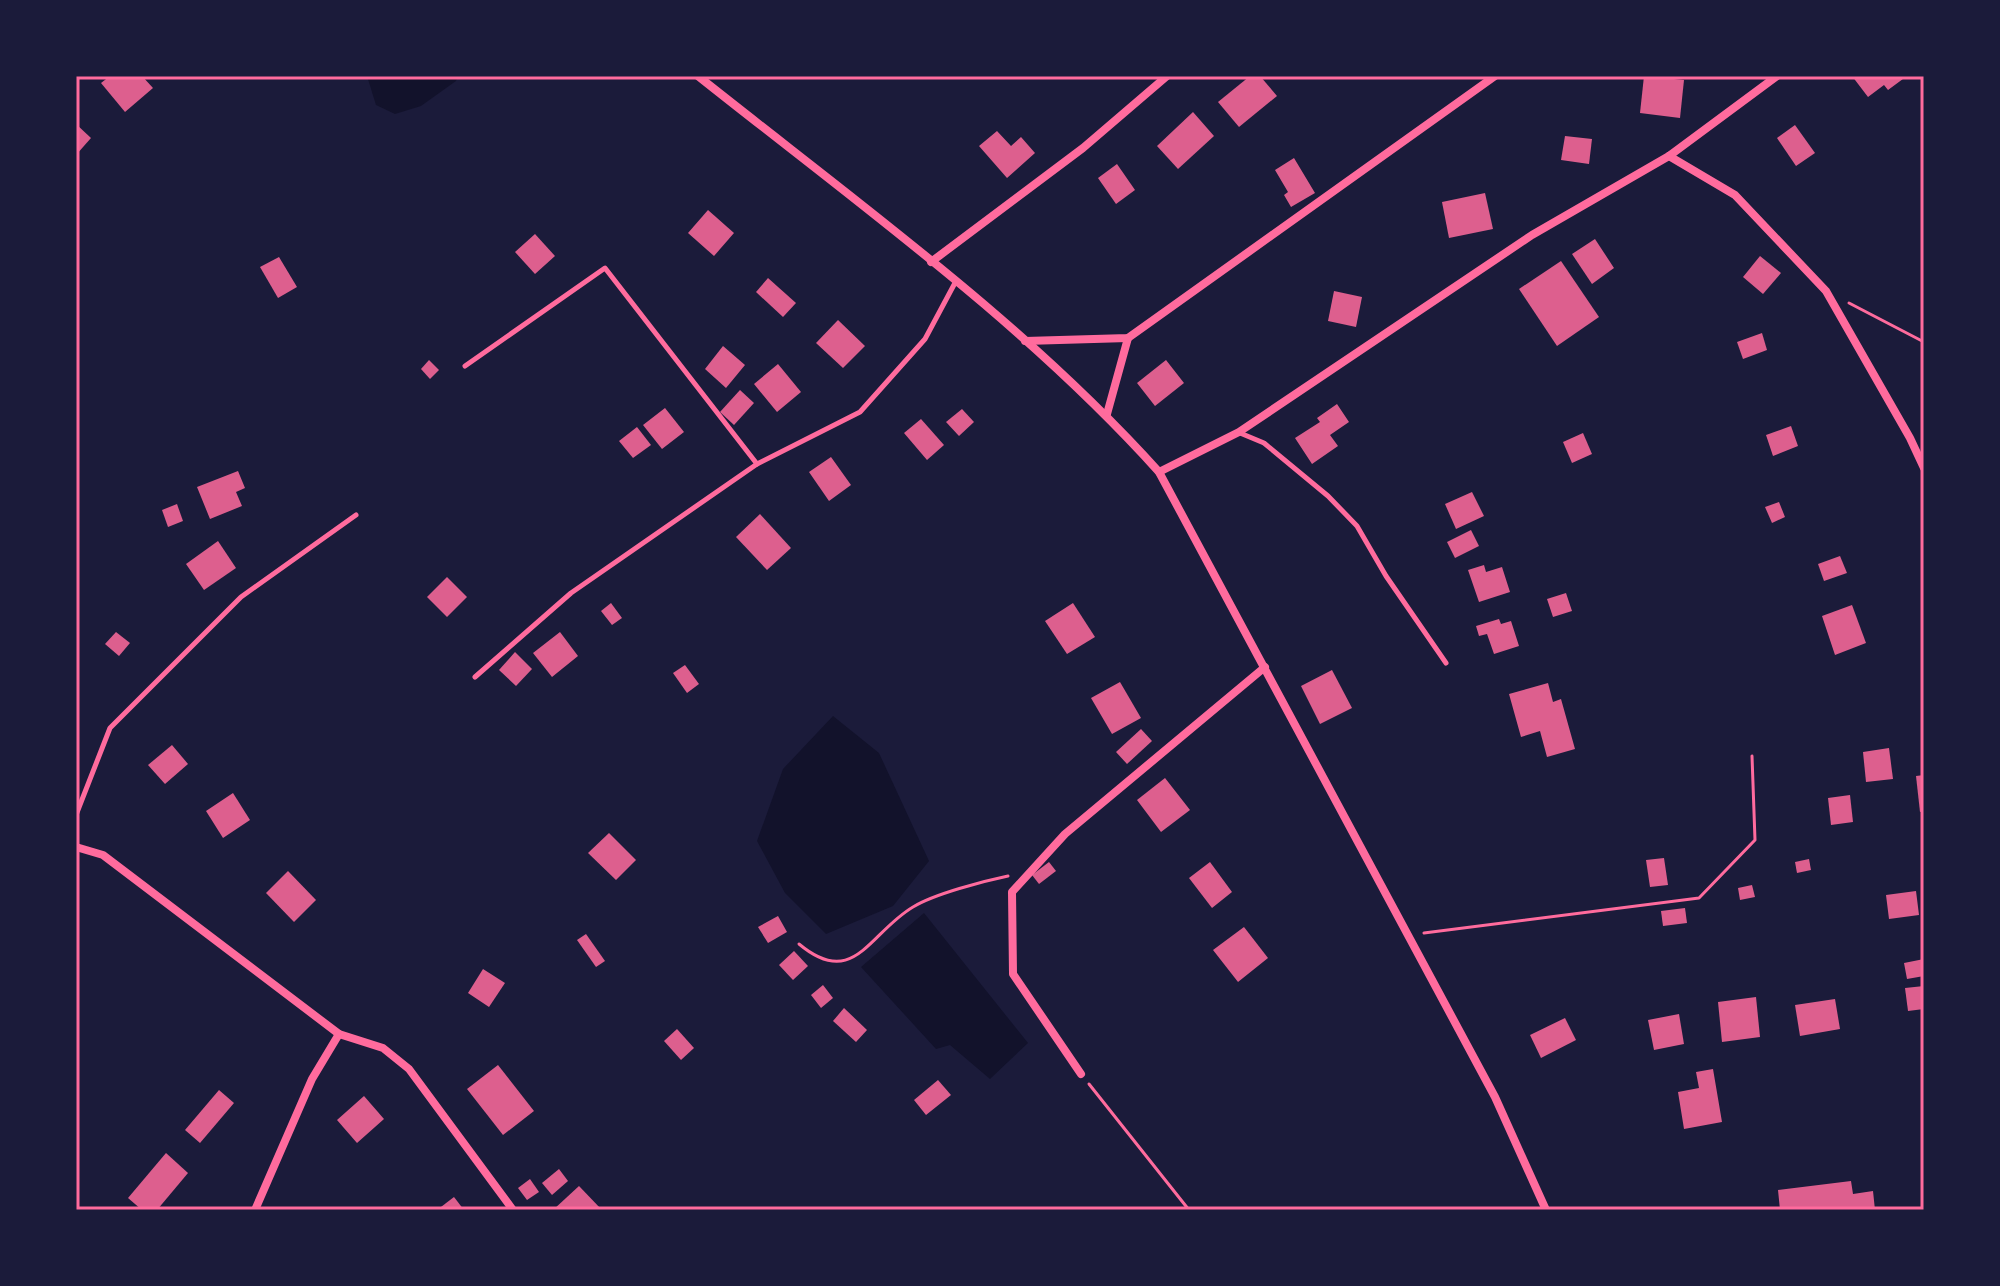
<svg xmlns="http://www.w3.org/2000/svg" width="2000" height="1286" font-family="'Sofia Sans Condensed',sans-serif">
  <rect width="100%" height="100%" fill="#1b1b3a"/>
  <g fill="#12122b">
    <polygon points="367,76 458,76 456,81 421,106 395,114 376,105"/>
    <polygon points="833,716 879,753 929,861 893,906 826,934 785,893 757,841 783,769"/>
    <polygon points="924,913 1028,1043 990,1079 950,1045 936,1049 861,967"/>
  </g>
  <g fill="#dd5f8e">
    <polygon points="110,76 142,76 153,88 125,112 101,83"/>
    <polygon points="1250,76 1260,76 1277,96 1239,127 1218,102"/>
    <polygon points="1644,76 1684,80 1680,118 1640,113"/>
    <polygon points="1852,76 1907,76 1888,90 1884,85 1868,97"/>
    <polygon points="1193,112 1214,136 1178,169 1157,146"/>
    <polygon points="76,124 91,138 76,155"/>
    <polygon points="1795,125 1815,153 1796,166 1777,138"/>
    <polygon points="997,131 1011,146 1021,137 1035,153 1007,178 979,146"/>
    <polygon points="1565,136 1592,139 1589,164 1561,160"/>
    <polygon points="1294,158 1315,193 1291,207 1284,195 1288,192 1275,170"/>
    <polygon points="1117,164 1135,190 1116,204 1098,178"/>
    <polygon points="1485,193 1493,229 1449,238 1442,202"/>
    <polygon points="708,210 734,233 714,256 688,233"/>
    <polygon points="535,234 555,256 535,274 515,252"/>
    <polygon points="1595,239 1614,268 1592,284 1572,254"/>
    <polygon points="1760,256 1781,273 1763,294 1743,277"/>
    <polygon points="279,257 297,287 278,298 260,267"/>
    <polygon points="1561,261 1599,317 1557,346 1519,289"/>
    <polygon points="768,278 796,303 783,317 756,292"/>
    <polygon points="1334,291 1362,297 1356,327 1328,321"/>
    <polygon points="838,320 865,346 843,368 816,343"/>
    <polygon points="1762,333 1767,350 1743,359 1737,342"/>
    <polygon points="723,346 745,365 726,388 705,369"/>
    <polygon points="429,360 439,370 430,379 421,369"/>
    <polygon points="1166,360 1184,383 1155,406 1137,383"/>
    <polygon points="778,364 801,392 777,412 754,384"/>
    <polygon points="740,390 754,403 734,425 720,412"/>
    <polygon points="1337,404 1349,422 1330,435 1338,446 1312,464 1295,438 1320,422 1317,418"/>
    <polygon points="665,408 684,432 662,449 643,425"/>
    <polygon points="962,409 974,422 959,436 946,422"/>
    <polygon points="921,419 944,445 927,460 904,433"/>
    <polygon points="1791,426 1798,446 1773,456 1766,435"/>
    <polygon points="637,427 651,445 633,458 619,441"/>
    <polygon points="1583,433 1592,454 1572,463 1563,442"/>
    <polygon points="831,457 851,485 829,501 809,472"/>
    <polygon points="238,471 245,488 236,492 242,506 210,519 197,487"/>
    <polygon points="1472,492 1484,516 1456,529 1445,504"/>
    <polygon points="1779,502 1785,517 1772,523 1765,507"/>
    <polygon points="177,504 183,521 168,527 162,510"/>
    <polygon points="760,514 791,548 767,570 736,537"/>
    <polygon points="1471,530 1479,546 1455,558 1447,542"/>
    <polygon points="218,541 236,568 204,590 186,564"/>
    <polygon points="1840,556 1847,573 1824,581 1818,564"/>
    <polygon points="1484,565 1486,572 1502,567 1510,592 1479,602 1468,570"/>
    <polygon points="447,577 467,597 447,617 427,597"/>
    <polygon points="1566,593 1572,611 1553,617 1547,599"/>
    <polygon points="611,603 622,618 612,625 601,611"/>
    <polygon points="1073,603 1095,637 1067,654 1045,621"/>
    <polygon points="1852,605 1866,643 1835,655 1822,616"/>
    <polygon points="1499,619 1501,624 1511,621 1519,646 1494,654 1487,634 1479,636 1476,626"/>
    <polygon points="116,632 130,643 119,656 105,644"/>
    <polygon points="560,632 578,656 552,677 533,653"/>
    <polygon points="515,652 532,669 516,686 499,670"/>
    <polygon points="685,665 699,684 687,693 673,673"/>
    <polygon points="1332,670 1352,708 1320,724 1301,686"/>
    <polygon points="1120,682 1141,718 1112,734 1091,698"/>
    <polygon points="1548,683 1553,702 1561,699 1575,749 1547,757 1540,731 1521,737 1509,694"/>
    <polygon points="1141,729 1152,741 1127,764 1116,752"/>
    <polygon points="172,745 188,764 165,784 148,765"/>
    <polygon points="1889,748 1893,779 1866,782 1863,752"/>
    <polygon points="1924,775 1924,811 1920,812 1916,776"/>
    <polygon points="1165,778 1190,810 1161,832 1137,800"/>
    <polygon points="233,793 250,820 223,838 206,811"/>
    <polygon points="1850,795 1853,822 1831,825 1828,798"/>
    <polygon points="609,833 636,860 616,880 588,853"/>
    <polygon points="1664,858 1668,885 1650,887 1646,860"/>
    <polygon points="1809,859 1811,870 1797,873 1795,862"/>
    <polygon points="1049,862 1056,871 1039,884 1032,875"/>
    <polygon points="1210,862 1232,892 1212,908 1189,878"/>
    <polygon points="288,871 316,900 294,922 266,893"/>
    <polygon points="1752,885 1755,897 1740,900 1738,888"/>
    <polygon points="1916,891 1919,915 1889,919 1886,895"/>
    <polygon points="1685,908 1687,923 1663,926 1661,911"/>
    <polygon points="778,916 787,932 768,943 758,927"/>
    <polygon points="1244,927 1268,958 1238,982 1213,950"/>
    <polygon points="586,934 605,961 596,967 577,940"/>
    <polygon points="794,951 808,966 793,980 779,965"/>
    <polygon points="1924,959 1924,976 1907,979 1904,963"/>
    <polygon points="483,969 505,983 489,1007 468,993"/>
    <polygon points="823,985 833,998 821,1008 811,995"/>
    <polygon points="1924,986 1924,1009 1908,1011 1905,988"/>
    <polygon points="1756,997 1760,1037 1722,1042 1718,1002"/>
    <polygon points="1835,999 1840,1029 1800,1036 1795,1005"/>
    <polygon points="844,1008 867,1030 856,1042 833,1021"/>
    <polygon points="1679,1014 1684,1044 1654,1050 1648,1020"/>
    <polygon points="1565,1018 1576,1040 1541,1058 1530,1035"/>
    <polygon points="677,1029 694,1048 681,1060 664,1041"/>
    <polygon points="498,1065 534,1111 503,1135 467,1089"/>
    <polygon points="1713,1069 1722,1122 1684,1129 1678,1092 1699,1088 1696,1072"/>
    <polygon points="938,1080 951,1095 926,1115 914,1100"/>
    <polygon points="219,1090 234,1103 200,1143 185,1130"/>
    <polygon points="364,1096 384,1119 357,1143 337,1120"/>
    <polygon points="166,1153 188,1173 157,1210 142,1210 128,1198"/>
    <polygon points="559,1169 568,1181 552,1195 542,1183"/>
    <polygon points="530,1179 539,1192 527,1200 518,1188"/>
    <polygon points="1851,1181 1853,1194 1873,1191 1875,1210 1780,1210 1778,1190"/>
    <polygon points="579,1186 602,1210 553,1210"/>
    <polygon points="454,1197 464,1210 437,1210"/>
  </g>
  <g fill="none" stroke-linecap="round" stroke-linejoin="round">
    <g stroke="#ff6b9d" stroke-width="3">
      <polyline points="1849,303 1924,342"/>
      <polyline points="1424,933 1699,898 1755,840 1752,756"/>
      <path d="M799,944c55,46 70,-11 114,-37 21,-13 71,-26 95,-31"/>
      <polyline points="1089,1084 1189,1210"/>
    </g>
    <g stroke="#ff6b9d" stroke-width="5">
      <polyline points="465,366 605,268 757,464"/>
      <polyline points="1240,433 1264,443 1328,496 1357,526 1386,576 1446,663"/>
      <polyline points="475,677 571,593 757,464 860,412 925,339 956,281"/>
      <polyline points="76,815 110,728 241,597 356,515"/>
    </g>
    <g stroke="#ff6b9d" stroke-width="8">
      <path d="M698,76c158,126 326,246 461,396l336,625 51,113"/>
      <polyline points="1669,156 1735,195 1826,291 1910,438 1924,468"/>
      <polyline points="931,262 1083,148 1167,76"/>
      <polyline points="1025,341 1128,338 1495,76"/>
      <polyline points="1107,414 1128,338"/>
      <polyline points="1159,472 1239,432 1532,235 1669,156 1777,76"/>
      <polyline points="76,847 103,855 339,1034 383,1048 409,1069 513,1210"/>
      <polyline points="1081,1074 1013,974 1012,892 1065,834 1265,667"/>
      <polyline points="255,1210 312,1079 339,1034"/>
    </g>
  </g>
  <rect width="2000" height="1286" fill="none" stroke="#1b1b3a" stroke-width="156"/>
  <rect x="78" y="78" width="1844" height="1130" fill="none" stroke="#ff6b9d" stroke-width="3"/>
</svg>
